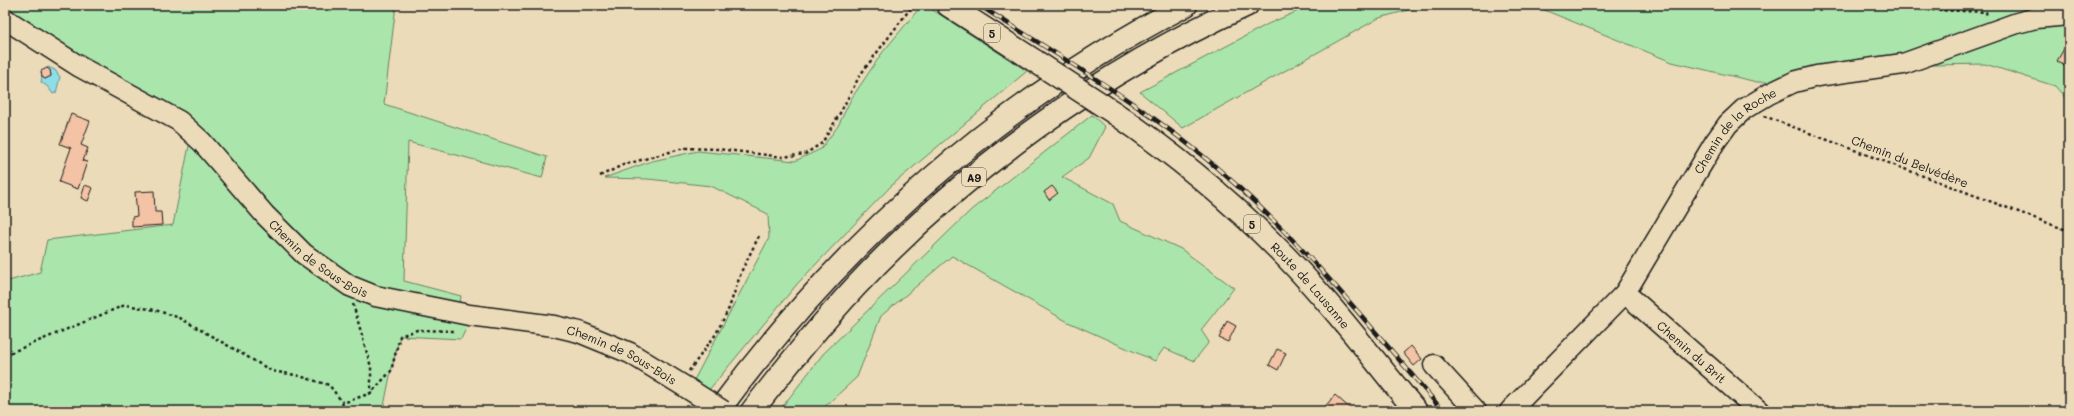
<svg xmlns="http://www.w3.org/2000/svg" width="2074" height="416" font-family="Mali,sans-serif">
  <rect width="100%" height="100%" fill="#ecdbb8"/>
  <filter id="ink" filterUnits="userSpaceOnUse"><feTurbulence type="fractalNoise" baseFrequency=".025" numOctaves="2"/><feDisplacementMap in="SourceGraphic" scale="8" xChannelSelector="R" yChannelSelector="G"/><feConvolveMatrix kernelMatrix="1 2 1 2 8 2 1 2 1" color-interpolation-filters="sRGB"/></filter>
  <g filter="url(#ink)">
    <g fill="#aae6ab" stroke="#638164">
      <polygon points="5,5 396,5 384,104 547,157 542,178 408,142 404,281 461,296 459,309 468,325 461,339 400,336 391,371 383,411 5,411 5,282 40,272 47,240 173,225 192,131 5,20"/>
      <polygon points="922,5 925,5 1027,71 891,186 798,283 708,391 693,382 769,238 768,214 711,186 648,179 604,178 652,161 698,151 795,161 821,149 838,126 851,99 882,53"/>
      <polygon points="1312,5 1427,5 1379,18 1183,128 1140,92 1268,24"/>
      <polygon points="1532,5 2069,5 2069,102 2055,86 1985,64 1934,65 1823,82 1757,82 1672,62"/>
      <polygon points="1092,115 1105,127 1089,158 1062,177 1113,204 1120,221 1181,249 1234,288 1201,330 1209,342 1194,361 1164,348 1155,361 1068,322 952,256 881,316 857,377 820,411 779,411 823,354 971,210"/>
    </g>
    <polygon fill="#8ddee7" stroke="#609096" points="48,67 55,70 60,77 56,93 53,94 48,87 41,82 42,77 45,79 51,76 50,70 47,68"/>
    <g fill="#f4c2a4" stroke="#1c1c1c">
      <polygon points="2069,40 2069,69 2057,61"/>
      <polygon points="47,68 50,70 51,76 45,79 42,77 41,71"/>
      <polygon points="71,114 90,121 81,145 88,148 83,161 87,162 78,189 59,182 71,148 60,144"/>
      <polygon points="85,185 93,188 88,201 81,198"/>
      <polygon points="1052,186 1058,193 1049,200 1044,192"/>
      <polygon points="154,191 155,212 161,212 162,225 132,227 132,217 137,216 135,192"/>
      <polygon points="1227,321 1236,326 1228,342 1219,338"/>
      <polygon points="1411,346 1422,359 1414,366 1403,353"/>
      <polygon points="1277,349 1286,353 1278,370 1269,365"/>
      <polygon points="1335,395 1353,411 1321,411"/>
    </g>
    <g fill="none" stroke-linecap="round" stroke-linejoin="round">
      <defs>
        <g id="minor">
          <path id="s1" d="M5,19l75,48 99,54 23,21 63,73 39,39 46,32 25,10 94,19 85,11 25,6 51,21 57,35"/>
          <path id="s2" d="M1625,293l134,118"/>
          <polyline points="1434,365 1476,411"/>
          <path id="s3" d="M1510,411l115,-118 90,-151 13,-18 16,-15 25,-15 25,-12 23,-6 86,-12 114,-41 19,-5 33,-3"/>
        </g>
        <g id="major">
          <polyline points="948,5 1035,61"/>
          <path id="s4" d="M1116,114c61,42 117,89 169,142 47,48 88,103 131,155"/>
        </g>
        <g id="highway">
          <path d="M718,411c125,-170 280,-308 468,-406"/>
          <path d="M752,411c33,-43 67,-85 104,-125 110,-117 245,-215 391,-281"/>
        </g>
      </defs>
      <use href="#minor" stroke="#1c1c1c" stroke-width="23"/>
      <use href="#major" stroke="#1c1c1c" stroke-width="25"/>
      <use href="#highway" stroke="#1c1c1c" stroke-width="25"/>
      <g stroke="#1c1c1c" stroke-width="2.5" stroke-dasharray="3 3" stroke-linecap="butt">
        <polyline points="1872,5 1889,8 1986,12 1987,17"/>
        <polyline points="1764,116 2069,231"/>
        <polyline points="600,176 623,165 684,148 718,149 783,157 805,154 822,143 839,115 860,75 913,5"/>
        <polyline points="353,304 371,367 371,393"/>
        <polyline points="5,355 125,305 155,310 180,318 272,371 296,375 329,385 343,403"/>
        <polyline points="689,371 716,334 729,308 742,270 759,236"/>
        <polyline points="340,411 343,403 371,393 391,371 400,336 417,330 455,331"/>
      </g>
      <use href="#minor" stroke="#ecdbb8" stroke-width="20"/>
      <use href="#major" stroke="#ecdbb8" stroke-width="22"/>
      <use href="#highway" stroke="#ecdbb8" stroke-width="22"/>
      <defs>
        <path id="rail" d="M979,5c84,54 172,104 246,170 81,71 148,155 218,236"/>
      </defs>
      <use href="#rail" stroke="#1c1c1c" stroke-width="4.5"/>
      <use href="#rail" stroke="#ecdbb8" stroke-width="3" stroke-dasharray="9" stroke-linecap="butt"/>
      <defs>
        <polyline id="minor-bridge" points="687,388 723,411"/>
        <polyline id="major-bridge" points="1035,61 1116,114"/>
      </defs>
      <use href="#minor-bridge" stroke="#1c1c1c" stroke-width="23" stroke-linecap="butt"/>
      <use href="#major-bridge" stroke="#1c1c1c" stroke-width="25" stroke-linecap="butt"/>
      <use href="#minor-bridge" stroke="#ecdbb8" stroke-width="20"/>
      <use href="#major-bridge" stroke="#ecdbb8" stroke-width="22"/>
    </g>
  </g>
  <g text-anchor="middle" dominant-baseline="central" stroke-width="3.5" stroke-linejoin="round" paint-order="stroke">
    <g fill="#ecdbb8" stroke="#5a554b" stroke-width="1">
      <rect x="984" y="24" width="16" height="18" rx="3"/>
      <rect x="962" y="168" width="24" height="18" rx="3"/>
      <rect x="1244" y="215" width="16" height="18" rx="3"/>
    </g>
    <g font-size="11" font-weight="bold" fill="#1c1c1c">
      <text x="992" y="33">5</text>
      <text x="974" y="177">A9</text>
      <text x="1252" y="224">5</text>
    </g>
    <g font-size="12" fill="#1c1c1c" stroke="#ecdbb8">
      <text stroke="none"><textPath href="#s3" startOffset="363">Chemin de la Roche</textPath></text>
      <text transform="translate(1910 161) rotate(21)">Chemin du Belvédère</text>
      <text stroke="none"><textPath href="#s1" startOffset="399">Chemin de Sous-Bois</textPath></text>
      <text stroke="none"><textPath href="#s4" startOffset="260">Route de Lausanne</textPath></text>
      <text stroke="none"><textPath href="#s2" startOffset="89">Chemin du Brit</textPath></text>
      <text stroke="none"><textPath href="#s1" startOffset="723">Chemin de Sous-Bois</textPath></text>
    </g>
  </g>
  <rect width="2074" height="416" fill="none" stroke="#ecdbb8" stroke-width="20"/>
  <rect x="10" y="10" width="2054" height="396" fill="none" stroke="#1c1c1c" stroke-width="1.5" filter="url(#ink)"/>
</svg>
